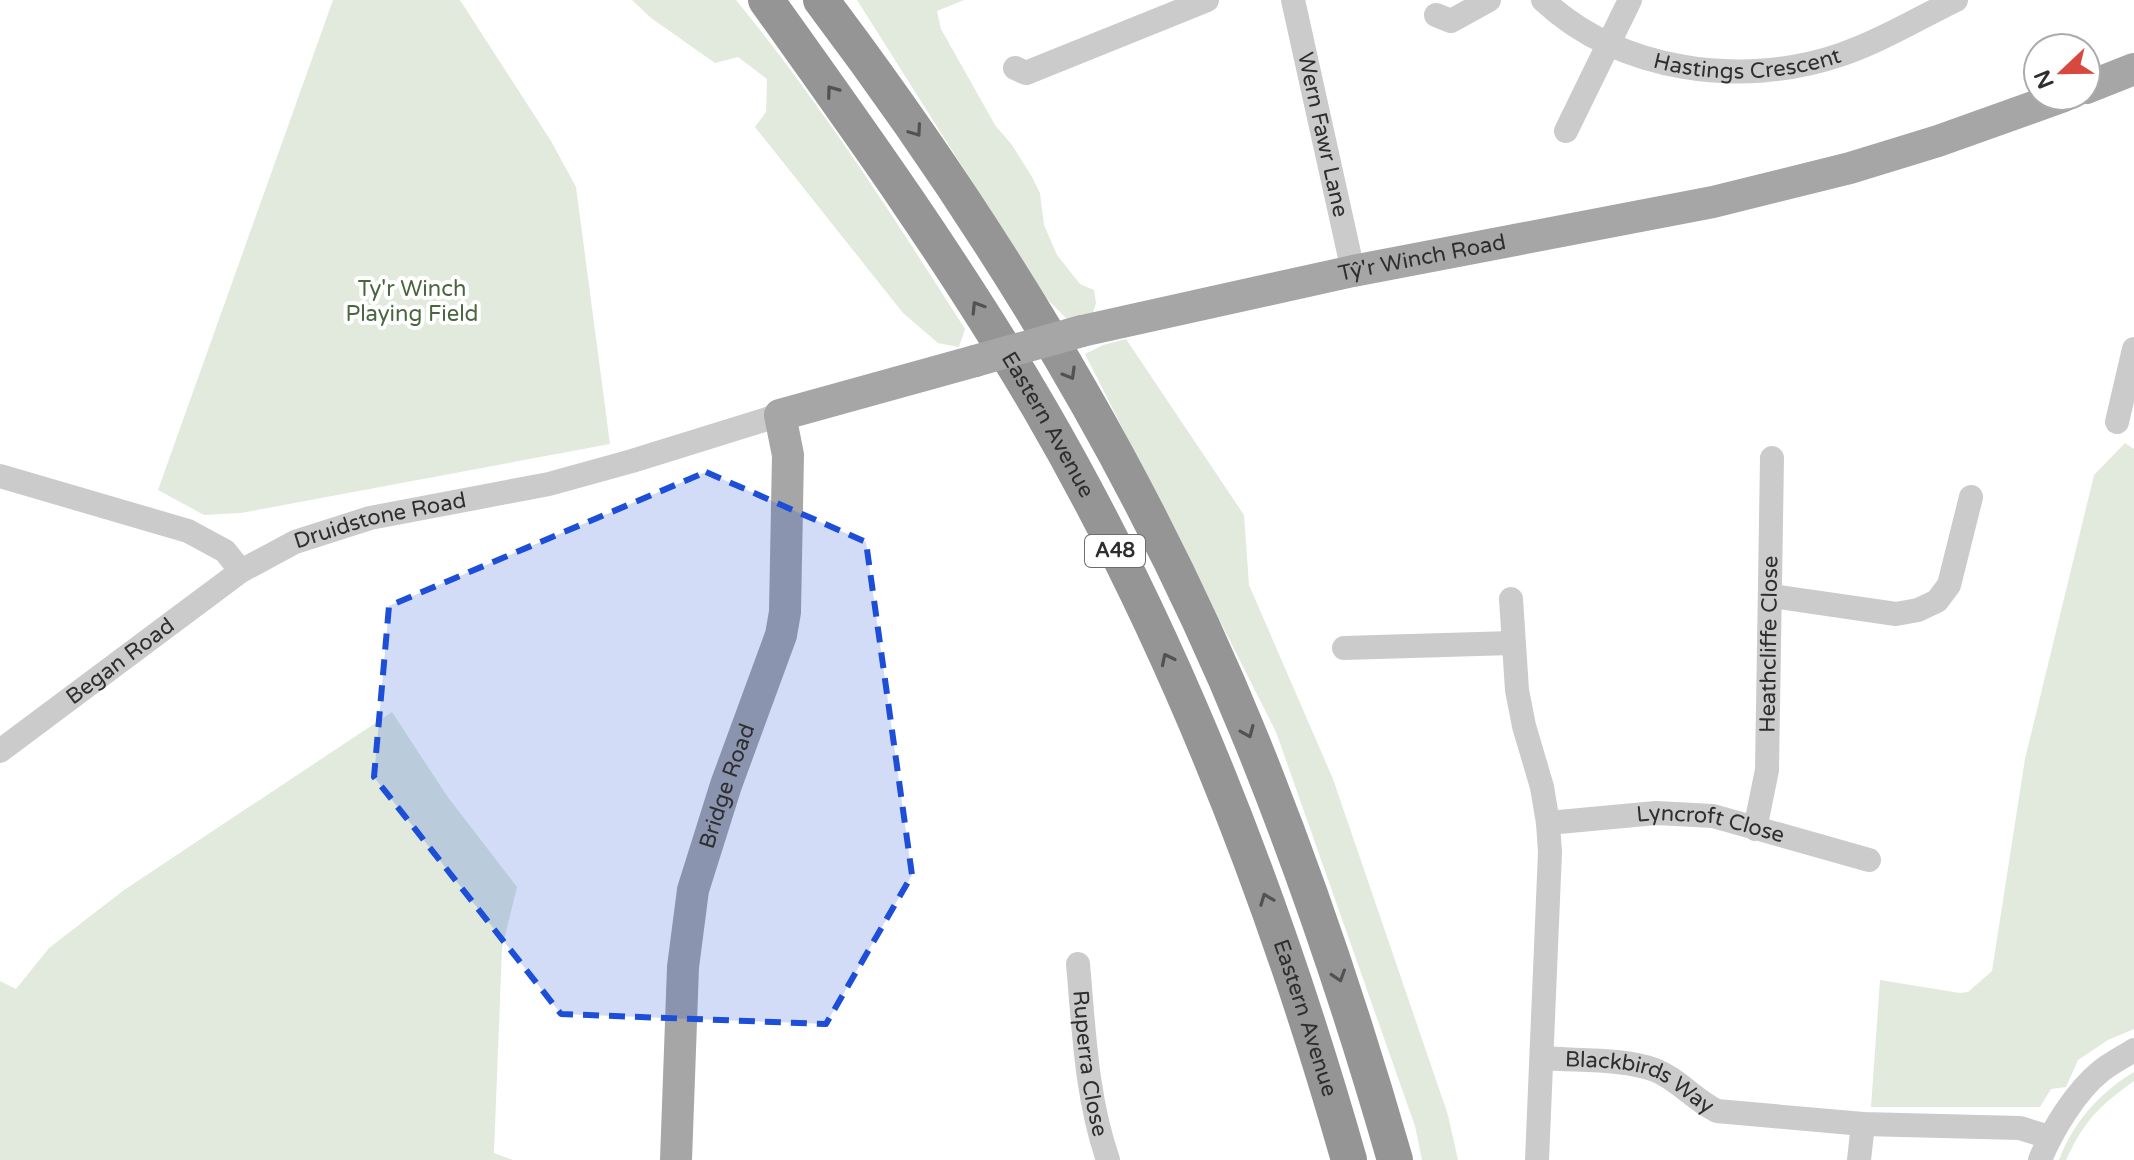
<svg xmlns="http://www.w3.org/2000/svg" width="2134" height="1160" font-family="'Varela Round',sans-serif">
  <rect width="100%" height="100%" fill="#fff"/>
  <g fill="#e2eadd">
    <polygon points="333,0 460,0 551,141 576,187 610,444 241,513 204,515 158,490"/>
    <path d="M632,0h104c85,104 157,216 229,329l-6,18 -21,-4 -35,-30 -148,-186 11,-15 1,-33 -29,-22 -23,6 -64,-45z"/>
    <polygon points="857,0 964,0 937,11 941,29 995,125 1012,145 1032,177 1040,193 1044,225 1057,255 1080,284 1094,290 1096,303 1092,316 1070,322 1044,296"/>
    <polygon points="1126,339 1244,515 1249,585 1333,779 1448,1115 1458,1160 1422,1160 1415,1126 1276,732 1085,354 1103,345"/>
    <polygon points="2125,443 2134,449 2134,1029 2108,1040 2078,1060 2066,1087 2051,1089 2040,1107 1871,1107 1880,980 1960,993 1968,992 1992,971 2025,759 2094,475"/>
    <polygon points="392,712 447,796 517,887 502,948 494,1153 513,1160 0,1160 0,981 16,989 49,948 124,890"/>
    <path d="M2134,1072v9c-35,25 -50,40 -68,79h-7c14,-37 40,-67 75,-88z"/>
  </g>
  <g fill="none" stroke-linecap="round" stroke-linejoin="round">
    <g stroke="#cbcbcb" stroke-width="24">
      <path id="s1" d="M1293,0l60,271"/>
      <path id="s2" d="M1543,0c76,72 200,88 297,55 39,-13 79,-37 116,-55"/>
      <polyline points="1436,15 1451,21 1489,0"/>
      <polyline points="1015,68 1026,73 1207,0"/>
      <polyline points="1566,131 1630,0"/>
      <polyline points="2117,422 2134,349"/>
      <polyline points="0,476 188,531 225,551 241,571"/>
      <polyline points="1772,596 1896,614 1918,610 1937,601 1949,585 1971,497"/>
      <polyline points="1511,599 1517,690 1524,726 1542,787 1548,823 1550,852 1537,1160"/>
      <polyline points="1344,648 1512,643"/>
      <path id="s3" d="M0,751l241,-180 54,-29 75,-24 179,-34 83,-23 148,-46"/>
      <path id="s4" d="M1548,823l108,-10 57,3 156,44"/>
      <path id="s5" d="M1755,829l12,-59 5,-312"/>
      <path id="s6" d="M1078,964c6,66 8,132 30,196"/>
      <path id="s7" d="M1543,1058c34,3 80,0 112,12 23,9 39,30 62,41l146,13 157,4 29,9"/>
      <polyline points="1859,1160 1863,1124"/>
      <path d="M2040,1160c12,-30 36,-69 61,-89 10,-8 22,-14 33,-21"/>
    </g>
    <g stroke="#a6a6a6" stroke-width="32">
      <polyline points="2086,88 2134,69"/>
      <path id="s8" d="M1082,331l271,-60 360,-69 137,-34 88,-27 126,-45"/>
      <path id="s9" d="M676,1160l7,-193 10,-77 33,-105 55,-150 4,-23 3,-157 -8,-40 195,-54"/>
    </g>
    <g stroke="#959595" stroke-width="36">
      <path id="s10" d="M766,0c96,134 191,267 274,409 136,234 235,491 309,751"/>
      <path d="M821,0c171,227 323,475 430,739 56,138 103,278 144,421"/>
    </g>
    <polyline stroke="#a6a6a6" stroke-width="32" points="975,361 1082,331"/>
  </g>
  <defs><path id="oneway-chevron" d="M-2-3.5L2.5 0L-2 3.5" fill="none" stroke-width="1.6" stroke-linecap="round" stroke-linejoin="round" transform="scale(2)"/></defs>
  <g stroke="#525252">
    <use href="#oneway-chevron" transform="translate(832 91) rotate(-126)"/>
    <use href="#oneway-chevron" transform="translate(916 131) rotate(55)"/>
    <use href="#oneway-chevron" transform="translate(977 307) rotate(-122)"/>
    <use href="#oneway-chevron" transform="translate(1070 374) rotate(60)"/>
    <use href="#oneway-chevron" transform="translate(1167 659) rotate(-116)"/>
    <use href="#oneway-chevron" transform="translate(1248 732) rotate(67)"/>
    <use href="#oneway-chevron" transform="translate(1266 899) rotate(-111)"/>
    <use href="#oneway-chevron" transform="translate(1339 976) rotate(72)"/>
  </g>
  <path fill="#1d4ed8" fill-opacity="0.2" stroke="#1d4ed8" stroke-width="6" stroke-dasharray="16 10" stroke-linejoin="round" d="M706,472l160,70 46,333 -86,149 -265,-10 -187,-237 15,-171z"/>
  <g text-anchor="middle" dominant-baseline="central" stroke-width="8" stroke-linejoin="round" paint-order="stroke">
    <rect fill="#fff" stroke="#6d6d6d" stroke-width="2" x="1085" y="535" width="60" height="32" rx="6"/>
    <g font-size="20" font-weight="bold" fill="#2e2e2e">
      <text x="1115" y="551">A48</text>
    </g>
    <g font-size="22" fill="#2e2e2e" stroke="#fff">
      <text stroke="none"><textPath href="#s2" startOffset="222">Hastings Crescent</textPath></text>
      <text stroke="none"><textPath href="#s1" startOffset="138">Wern Fawr Lane</textPath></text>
      <text stroke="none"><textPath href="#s8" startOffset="348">Tŷ'r Winch Road</textPath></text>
      <text stroke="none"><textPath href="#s10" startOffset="510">Eastern Avenue</textPath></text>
      <text stroke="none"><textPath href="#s3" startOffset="450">Druidstone Road</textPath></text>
      <text stroke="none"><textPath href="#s5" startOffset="186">Heathcliffe Close</textPath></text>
      <text stroke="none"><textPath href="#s3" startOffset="150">Began Road</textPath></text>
      <text stroke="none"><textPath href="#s9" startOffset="380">Bridge Road</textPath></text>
      <text stroke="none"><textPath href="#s4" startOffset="164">Lyncroft Close</textPath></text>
      <text stroke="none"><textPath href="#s10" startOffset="1158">Eastern Avenue</textPath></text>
      <text stroke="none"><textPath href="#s6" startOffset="100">Ruperra Close</textPath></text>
      <text stroke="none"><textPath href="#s7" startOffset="102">Blackbirds Way</textPath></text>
    </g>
    <g font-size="22" fill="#4b663f" stroke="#fff">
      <text x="412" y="289">Ty'r Winch<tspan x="412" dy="25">Playing Field</tspan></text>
    </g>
  </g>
  <g transform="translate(2062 72) rotate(248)"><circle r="38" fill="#ffffff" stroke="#ababab" stroke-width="2"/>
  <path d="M0-6L14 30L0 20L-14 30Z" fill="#d7493e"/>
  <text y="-12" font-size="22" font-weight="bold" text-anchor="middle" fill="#2e2e2e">N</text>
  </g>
</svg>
